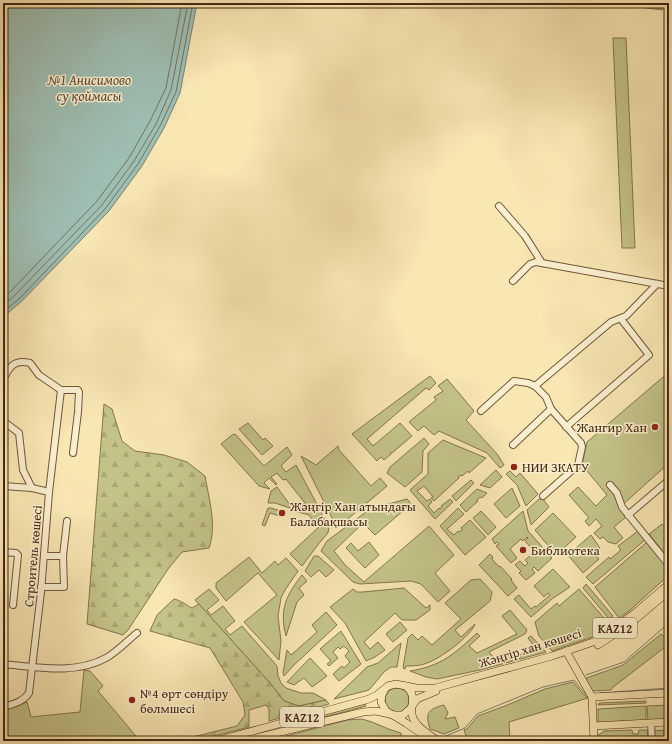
<svg xmlns="http://www.w3.org/2000/svg" width="672" height="744" font-family="'Gentium Book Plus',serif">
  <defs>
    <pattern id="forest-firs" width="22" height="20" patternUnits="userSpaceOnUse"><rect width="22" height="20" fill="#c3c389"/><path d="M5 1l3.5 6h-7zM16 11l3.5 6h-7z" fill="#a9a775"/></pattern>
  </defs>
  <rect width="100%" height="100%" fill="#f8e6b3"/>
  <filter id="stains"><feTurbulence type="fractalNoise" baseFrequency=".005" numOctaves="4"/><feColorMatrix values="0 0 0 0 .2 0 0 0 0 .09 0 0 0 0 .02 0 0 0 .5 -.17"/></filter>
  <radialGradient id="worn" r=".72"><stop offset=".6" stop-color="#630" stop-opacity="0"/><stop offset="1" stop-color="#630" stop-opacity=".3"/></radialGradient>
  <g fill="#c3c389" stroke="#85744e">
    <polygon points="632,3 663,3 662,10 632,6"/>
    <polygon points="613,38 626,38 635,248 622,248"/>
    <polygon points="669,372 669,463 619,508 626,517 614,527 623,538 616,544 608,542 603,537 600,539 594,533 602,526 596,519 589,526 585,521 589,518 569,495 578,487 596,506 607,495 582,465 587,442"/>
    <polygon points="430,376 436,383 429,390 426,388 367,439 373,446 400,423 412,436 392,453 390,453 391,454 384,460 381,457 377,461 352,434"/>
    <polygon points="447,379 474,411 466,420 497,454 504,465 500,468 487,453 439,431 434,435 424,426 418,431 409,422 436,400 434,397 443,391 438,386"/>
    <polygon points="248,423 263,440 265,438 273,446 262,455 239,429"/>
    <polygon points="235,434 264,466 287,447 292,455 281,466 286,472 296,465 329,527 328,533 320,542 302,566 290,554 321,525 318,522 315,524 309,515 298,512 296,509 305,503 286,479 283,480 277,473 271,477 277,484 276,485 269,478 264,483 270,489 259,486 221,444 232,435"/>
    <polygon points="424,438 429,444 423,451 422,472 405,487 387,473 390,467"/>
    <polygon points="443,440 486,458 469,473 468,471 462,476 461,475 458,477 459,478 434,501 431,498 433,497 424,486 417,491 427,501 430,499 432,502 428,506 434,513 439,508 440,509 442,507 441,506 450,499 453,502 435,519 410,490 428,474 428,453"/>
    <polygon points="338,446 339,450 371,486 380,478 387,486 337,528 301,456 316,465"/>
    <polygon points="496,470 502,477 490,488 480,485"/>
    <polygon points="510,471 516,477 520,473 538,494 526,506 517,485 506,474"/>
    <polygon points="471,480 474,483 456,501 452,496"/>
    <polygon points="277,487 293,509 275,503 268,503 271,491"/>
    <polygon points="512,488 520,506 506,518 494,504"/>
    <polygon points="477,489 487,493 482,498 480,497 477,500 478,501 466,512 460,505"/>
    <polygon points="407,499 411,504 375,535 363,523 334,551 345,565 364,582 429,526 454,555 435,573 450,591 438,602 421,584 411,581 360,584 353,582 321,551 327,541 370,509"/>
    <polygon points="539,499 543,499 549,507 531,525 527,510"/>
    <polygon points="268,508 271,508 281,511 280,516 270,513 265,526 262,525"/>
    <polygon points="458,508 464,514 447,529 454,535 458,531 460,532 462,530 461,528 470,520 486,537 465,555 440,526"/>
    <polygon points="481,511 496,527 488,535 473,518"/>
    <polygon points="523,511 528,531 552,558 538,571 534,567 532,569 535,573 526,580 519,573 521,571 515,565 520,561 525,566 528,563 525,560 535,552 525,541 528,538 527,537 523,541 521,539 510,549 517,558 511,563 496,546 499,544 497,542 495,544 492,539"/>
    <polygon points="553,513 576,537 556,555 535,530"/>
    <polygon points="662,524 669,531 669,559 649,534"/>
    <polygon points="638,531 645,540 593,584 586,577 609,557 610,559 621,550 618,546"/>
    <polygon points="591,535 600,548 594,553 599,559 583,573 568,555"/>
    <polygon points="369,542 379,555 365,568 346,548 351,543 358,551"/>
    <polygon points="647,542 669,568 669,575 629,611 619,618 595,587"/>
    <polygon points="490,554 493,557 492,559 499,567 500,566 512,579 511,580 517,588 508,596 479,565"/>
    <polygon points="314,556 318,556 334,570 326,577 319,570 311,577 305,571"/>
    <polygon points="249,557 262,573 275,561 278,565 286,558 298,571 285,590 281,598 278,616 281,641 279,660 244,622 277,595 258,573 226,601 216,588 216,583"/>
    <polygon points="553,569 570,587 552,599 531,617 514,599 519,595 531,609 535,606 536,607 550,595 548,593 544,597 534,586"/>
    <path d="M302,575l5,6 -8,7 5,7 -7,7 -11,34c-7,-27 0,-40 16,-61z"/>
    <path d="M480,579l12,13 -2,9 -35,29 6,7 14,-13c-4,12 -35,35 -48,39 -7,3 -14,3 -21,3l-1,3 -2,-1 5,-30 4,-4 6,6 4,-4 10,9 29,-26 -16,-16 26,-23z"/>
    <polygon points="586,584 613,616 609,619 583,588"/>
    <polygon points="404,588 426,608 430,605 430,610 416,620 402,620 395,613 364,642 370,649 378,642 385,650 375,657 366,661 345,623 330,607 353,589 357,592 363,592"/>
    <polygon points="209,589 219,600 207,610 211,615 223,606 235,621 225,629 230,635 242,626 277,666 278,676 281,683 286,688 301,693 313,693 326,700 299,706 284,701 270,683 195,600"/>
    <polygon points="579,589 610,625 595,636 552,651 539,636 535,622 557,603 559,606"/>
    <path d="M510,610l17,20 -2,4 -36,18 8,9 40,-11 -9,-12 3,-2 15,16 -66,18 -43,9 -11,-2 -16,-6c32,-5 45,-18 67,-38l3,3 -11,10 8,7 40,-19 -15,-18z"/>
    <polygon points="326,612 337,625 293,666 284,676 283,673 287,650 291,655 317,632 312,625"/>
    <polygon points="400,622 407,630 393,642 386,634"/>
    <polygon points="341,631 361,664 339,681 333,674 342,666 344,668 350,662 345,656 349,651 344,646 340,649 338,647 333,652 338,658 329,666 327,664 331,661 320,649"/>
    <polygon points="661,634 669,641 669,644 612,688 611,690 592,691 584,679 623,665"/>
    <polygon points="401,643 397,667 391,667 384,672 369,690 334,699 367,667 378,663"/>
    <polygon points="310,658 327,676 312,687 304,678 294,685 287,682"/>
    <polygon points="84,670 90,671 103,686 98,691 140,741 3,741 3,710 27,702 31,717 80,712"/>
    <polygon points="573,682 584,695 588,698 509,722 510,741 472,741 466,736 464,730 467,729 478,716 505,706 545,689"/>
    <circle cx="397" cy="700" r="12"/>
    <polygon points="646,701 646,703 598,705 599,703"/>
    <polygon points="365,704 366,706 283,728 282,726"/>
    <path d="M444,705l4,8 -3,6 10,-2 4,11 -15,6 -14,-5c-5,-16 -2,-20 14,-24z"/>
    <polygon points="669,705 669,720 648,721 647,706"/>
    <polygon points="646,706 646,721 598,723 598,709"/>
    <path d="M362,719c14,3 25,11 39,14l1,8h-127v-2l72,-19z"/>
    <polygon points="632,730 633,734 638,734 639,730 647,730 648,737 641,736 637,741 597,741 597,736 604,731"/>
    <polygon points="664,730 664,739 669,739 669,741 654,741 654,731"/>
  </g>
  <g fill="url(#forest-firs)" stroke="#85744e">
    <path d="M104,404l8,5 10,32 13,10 29,4 23,7 18,14c4,23 12,50 4,72l-27,4 -14,17 -40,61 -5,5 -36,-11z"/>
    <path d="M174,599c6,1 12,6 18,9l7,-4 71,79 14,18 15,5 27,-6 3,4 -60,17v-12l-3,-4 -17,5v17l-53,14h-19l60,-15 8,-11 -2,-13 -33,-54 -60,-17 7,-16z"/>
  </g>
  <polygon fill="#9ebeb2" stroke="#7b8172" points="3,3 197,3 180,93 164,128 142,166 109,211 21,302 3,317"/>
  <g fill="none" stroke-linecap="round" stroke-linejoin="round">
    <g stroke="#727262" stroke-width="1">
      <polyline points="3,298 11,291 97,201 129,158 150,121 166,88 182,3"/>
      <polyline points="3,306 15,295 102,205 134,161 156,124 171,90 188,3"/>
      <polyline points="3,312 19,299 105,209 138,164 160,126 176,92 193,3"/>
    </g>
    <g stroke="#7b8172" stroke-width="1">
      <polyline points="586,675 624,662 669,623"/>
      <polyline points="600,693 669,688"/>
      <polyline points="446,736 465,728 477,714 543,687 574,680 585,694 587,694"/>
      <polyline points="443,738 446,736 457,741"/>
    </g>
    <defs>
      <g id="minor">
        <polyline points="669,27 669,39"/>
        <polyline points="499,206 525,236 542,263"/>
        <polyline points="513,281 530,264 536,262 669,286"/>
        <path d="M3,380c6,-13 11,-21 27,-17l9,12 22,15h17l1,2 -1,20 -5,41"/>
        <polyline points="535,386 611,322 626,316 657,284"/>
        <polyline points="481,411 514,381 528,383 535,386 546,397 551,409 581,443 582,447 578,465 543,496"/>
        <polyline points="3,421 19,433 23,470 32,488"/>
        <polyline points="566,427 649,355 621,319"/>
        <polyline points="513,445 551,409"/>
        <polyline points="610,485 617,493 622,507 669,565"/>
        <polyline points="3,486 32,488 49,492"/>
        <polyline points="628,515 669,480"/>
        <polyline points="3,552 16,553 18,555 13,605"/>
        <polyline points="44,556 63,556"/>
        <polyline points="41,587 64,587 63,556 67,521"/>
        <path d="M3,664c34,3 72,11 103,-6 11,-6 21,-17 31,-25"/>
        <path d="M3,707c10,-3 20,-5 26,-14l12,-101 8,-100 12,-102"/>
        <polyline points="651,723 652,741"/>
      </g>
      <g id="major">
        <polyline points="598,645 630,624 669,591"/>
        <polyline points="566,651 592,697 594,741"/>
        <path d="M406,686c13,11 2,20 7,32 4,10 17,17 25,23"/>
        <polyline points="384,691 382,695 381,702 386,711 406,723 432,741"/>
        <polyline points="592,697 669,693"/>
        <polyline points="593,726 669,722"/>
        <polyline points="216,741 369,699 377,695 388,686 396,684 416,688 435,688 552,656 596,641 635,613 669,584"/>
        <polyline points="243,741 363,712 376,711 394,715 403,715 410,709 417,699 436,691"/>
      </g>
    </defs>
    <use href="#minor" stroke="#73563a" stroke-width="8"/>
    <use href="#major" stroke="#472612" stroke-width="8"/>
    <use href="#minor" stroke="#faefce" stroke-width="6"/>
    <use href="#major" stroke="#f8e6b3" stroke-width="7"/>
  </g>
  <g fill="#8f2418" stroke="#faefce" stroke-width="1.5">
    <circle cx="655" cy="427" r="4"/>
    <circle cx="514" cy="467" r="4"/>
    <circle cx="282" cy="513" r="4"/>
    <circle cx="523" cy="550" r="4"/>
    <circle cx="132" cy="700" r="4"/>
  </g>
  <g text-anchor="middle" dominant-baseline="central" stroke-width="3" stroke-linejoin="round" paint-order="stroke">
    <g fill="#faefce" stroke="#7d624a" stroke-width="1">
      <rect x="593" y="618" width="44" height="20" rx="3"/>
      <rect x="280" y="707" width="44" height="20" rx="3"/>
    </g>
    <g font-size="12" font-weight="bold" fill="#472612">
      <text x="615" y="628">KAZ12</text>
      <text x="302" y="717">KAZ12</text>
    </g>
    <g font-size="13" fill="#472612" stroke="#faefce" text-anchor="start">
      <text x="647" y="427" text-anchor="end">Жангир Хан</text>
      <text x="522" y="467">НИИ ЗКАТУ</text>
      <text x="290" y="506">Жәңгір Хан атындағы<tspan x="290" dy="15">Балабақшасы</tspan></text>
      <text x="531" y="550">Библиотека</text>
      <text x="140" y="693">№4 өрт сөндіру<tspan x="140" dy="15">бөлмшесі</tspan></text>
    </g>
    <g font-size="13" fill="#472612" stroke="#faefce">
      <text transform="translate(33 556) rotate(-85)">Строитель көшесі</text>
      <text transform="translate(530 648) rotate(-17)">Жәңгір хан көшесі</text>
    </g>
    <g font-size="14" font-style="italic" fill="#5d4c3a" stroke="#faefce">
      <text x="89" y="80">№1 Анисимово<tspan x="89" dy="16">су қоймасы</tspan></text>
    </g>
  </g>
  <rect width="672" height="744" fill="none" stroke="#f8e6b3" stroke-width="16"/>
  <rect x="4" y="4" width="664" height="736" fill="none" stroke="#472612" stroke-width="2"/>
  <rect x="8" y="8" width="656" height="728" fill="none" stroke="#472612"/>
  <rect width="100%" height="100%" filter="url(#stains)"/>
  <rect width="100%" height="100%" fill="url(#worn)"/>
</svg>
